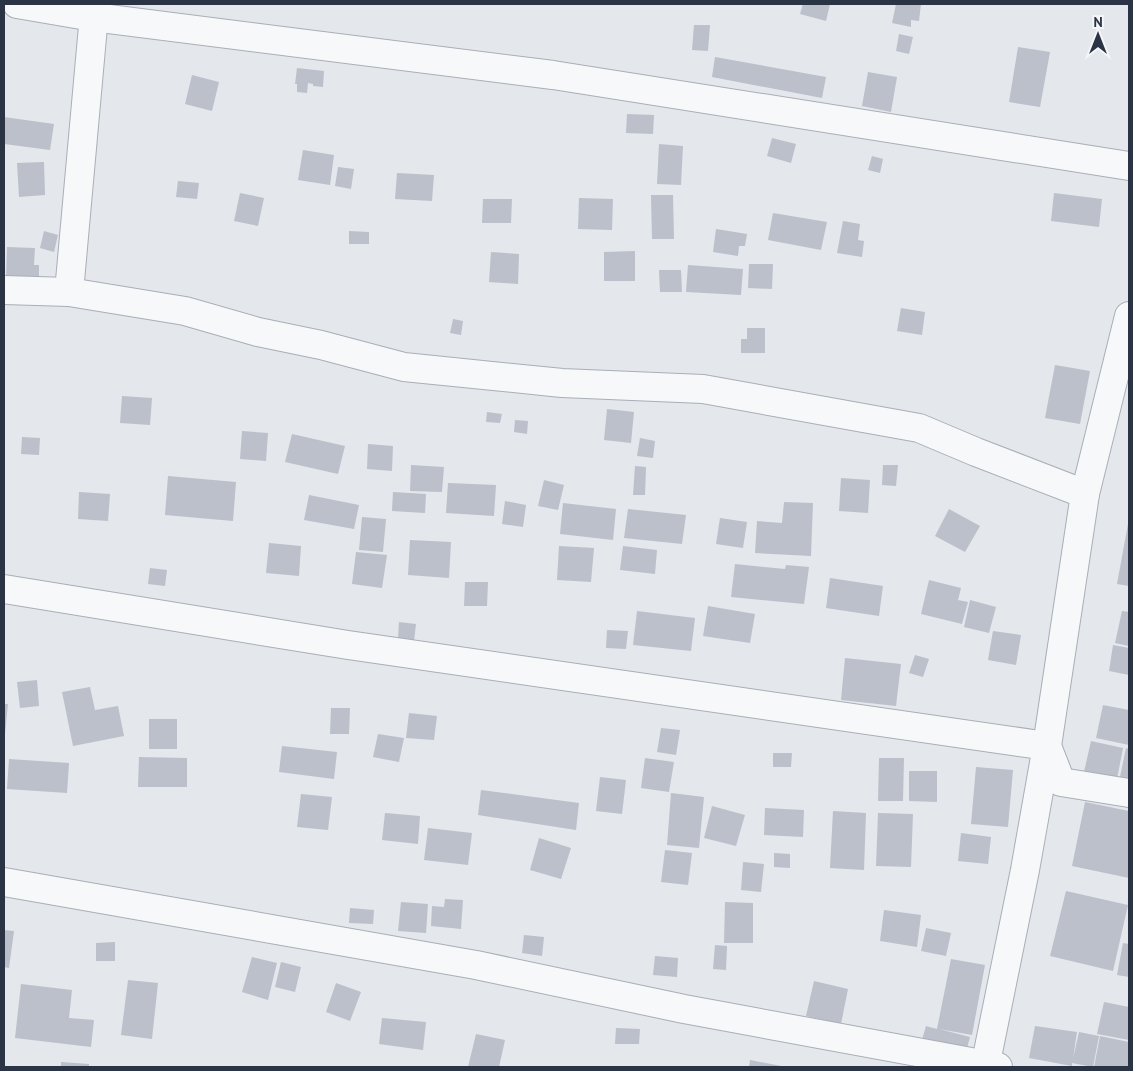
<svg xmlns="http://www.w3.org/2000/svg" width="1133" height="1071" font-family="'PT Sans',sans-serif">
  <rect width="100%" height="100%" fill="#e4e7ec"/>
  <g fill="#bbc0ca">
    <polygon points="803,4 830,4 826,21 800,14"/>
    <polygon points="896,4 921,4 919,21 911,20 911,27 892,23"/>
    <polygon points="694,25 710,25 708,51 692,50"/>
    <polygon points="899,34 913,37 909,54 896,51"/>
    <polygon points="1018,47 1050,52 1040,107 1009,102"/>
    <polygon points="715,57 826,77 822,98 712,77"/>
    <polygon points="297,68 324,71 323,87 313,86 313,84 308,83 307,93 297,92 297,84 295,84"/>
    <polygon points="868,72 897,77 891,112 862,106"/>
    <polygon points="192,75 219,82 212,111 185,104"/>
    <polygon points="627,114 654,115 653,134 626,133"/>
    <polygon points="4,117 54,124 50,150 4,144"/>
    <polygon points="772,138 796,144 791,163 767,156"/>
    <polygon points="659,144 683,146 681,185 657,184"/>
    <polygon points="303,150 334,155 330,185 298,180"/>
    <polygon points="872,156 883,159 880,173 868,170"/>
    <polygon points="44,162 45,195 19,197 17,163"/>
    <polygon points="338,167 354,169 351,189 335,186"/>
    <polygon points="397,173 434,175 432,201 395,199"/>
    <polygon points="178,181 199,183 197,199 176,197"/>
    <polygon points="240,193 264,198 258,226 234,221"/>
    <polygon points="1054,193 1102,199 1099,227 1051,221"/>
    <polygon points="651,195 673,195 674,239 652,239"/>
    <polygon points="579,198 613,199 612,230 578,229"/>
    <polygon points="483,199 512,199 511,223 482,223"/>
    <polygon points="773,213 827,222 821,250 768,240"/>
    <polygon points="843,221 860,224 858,240 864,241 862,257 837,253"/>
    <polygon points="716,229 747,234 745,246 739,246 738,256 713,252"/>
    <polygon points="44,231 58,235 54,252 40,248"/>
    <polygon points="349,231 369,232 369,244 349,244"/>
    <polygon points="7,247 35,248 34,265 39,265 39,281 6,279"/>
    <polygon points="635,251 635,281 604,281 604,252"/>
    <polygon points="491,252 519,254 518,284 489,282"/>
    <polygon points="749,264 773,264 772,289 748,288"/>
    <polygon points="688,265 743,269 741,295 686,292"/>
    <polygon points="659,270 681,270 682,292 660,292"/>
    <polygon points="901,308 925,312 922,335 897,331"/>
    <polygon points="453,319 463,321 461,335 450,333"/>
    <polygon points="747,328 765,328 765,353 741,353 741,339 747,339"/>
    <polygon points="1055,365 1090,371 1080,424 1045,418"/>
    <polygon points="122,396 152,398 150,425 120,423"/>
    <polygon points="607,409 634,412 631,443 604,440"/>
    <polygon points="487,412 502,414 500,423 486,422"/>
    <polygon points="515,420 528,421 527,434 514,432"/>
    <polygon points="242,431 268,433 266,461 240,459"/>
    <polygon points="292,434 345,446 338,474 285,462"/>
    <polygon points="22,437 40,438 39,455 21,454"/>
    <polygon points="640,438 655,441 653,458 637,456"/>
    <polygon points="368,444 393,446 392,471 367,469"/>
    <polygon points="411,465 444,467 442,492 410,491"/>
    <polygon points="883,465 898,465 896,486 882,485"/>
    <polygon points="635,466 646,467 645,495 633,495"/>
    <polygon points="168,476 236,482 233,521 165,515"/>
    <polygon points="841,478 870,480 868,513 839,511"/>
    <polygon points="544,480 564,485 558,510 538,506"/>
    <polygon points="448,483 496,485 494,516 446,513"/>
    <polygon points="79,492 110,494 108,521 78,519"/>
    <polygon points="393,492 426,494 425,513 392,511"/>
    <polygon points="309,495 359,505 354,529 304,520"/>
    <polygon points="505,501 526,505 523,527 502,524"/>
    <polygon points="784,502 813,503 811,556 755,553 757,521 782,523"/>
    <polygon points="563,503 616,509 613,540 560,534"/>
    <polygon points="628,509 686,515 682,544 624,538"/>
    <polygon points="949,509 980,526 965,552 935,536"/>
    <polygon points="362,517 386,519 383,552 359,550"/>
    <polygon points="720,518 747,522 743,548 716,544"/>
    <polygon points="1128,524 1129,524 1129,586 1117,584"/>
    <polygon points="410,540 451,542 449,578 408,575"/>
    <polygon points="269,543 301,546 299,576 266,573"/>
    <polygon points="559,546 594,548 591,582 557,580"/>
    <polygon points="623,546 657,550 655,574 620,570"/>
    <polygon points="356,552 387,555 382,588 352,584"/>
    <polygon points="735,564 785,569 786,565 809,567 804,604 731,597"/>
    <polygon points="150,568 167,570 165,586 148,584"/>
    <polygon points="830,578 883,586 879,616 826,608"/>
    <polygon points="929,580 961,588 958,600 968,602 962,624 921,614"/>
    <polygon points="465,582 488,582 487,606 464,606"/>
    <polygon points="970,600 996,607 989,633 964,627"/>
    <polygon points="708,606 755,614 750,643 703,636"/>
    <polygon points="637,611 695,618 691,651 633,645"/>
    <polygon points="1122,611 1129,612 1129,646 1115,643"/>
    <polygon points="399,622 416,624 414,641 398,639"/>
    <polygon points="607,630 628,631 626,649 606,648"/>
    <polygon points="993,631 1021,635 1016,665 988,660"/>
    <polygon points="1113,645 1129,648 1129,675 1109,671"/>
    <polygon points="915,655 929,659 923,677 909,673"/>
    <polygon points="845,658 901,664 896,706 841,700"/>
    <polygon points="37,680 39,706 20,708 17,682"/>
    <polygon points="90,687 95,710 118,706 124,736 73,746 62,692"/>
    <polygon points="4,704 8,704 5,733 4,733"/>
    <polygon points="1103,705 1129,710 1129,745 1096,738"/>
    <polygon points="331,708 350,708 349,734 330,734"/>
    <polygon points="409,713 437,716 434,740 406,738"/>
    <rect x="149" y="719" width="28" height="30"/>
    <polygon points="661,728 680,730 676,755 657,752"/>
    <polygon points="378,734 404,738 399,762 373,757"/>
    <polygon points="1091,741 1123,748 1117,779 1084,772"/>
    <polygon points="282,746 337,752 334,779 279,772"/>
    <polygon points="1126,748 1129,749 1129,779 1120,777"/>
    <polygon points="773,753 792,753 791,767 773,767"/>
    <polygon points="139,757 187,758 187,787 138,787"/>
    <polygon points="645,758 674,762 669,792 641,788"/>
    <polygon points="879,758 904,758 903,801 878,801"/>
    <polygon points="9,759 69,763 67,793 7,789"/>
    <polygon points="976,767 1013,770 1008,827 971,824"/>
    <polygon points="909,771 937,771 937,802 909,801"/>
    <polygon points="600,777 626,780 622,814 596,811"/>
    <polygon points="481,790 579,803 576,830 478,815"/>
    <polygon points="671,793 704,797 699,848 667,845"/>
    <polygon points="301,794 332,797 328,830 297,827"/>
    <polygon points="1085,802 1129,811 1129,878 1072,866"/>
    <polygon points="712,806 745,815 736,846 704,838"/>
    <polygon points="765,808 804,810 803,837 764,835"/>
    <polygon points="833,811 866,813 864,870 830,868"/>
    <polygon points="385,813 420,816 418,844 382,840"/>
    <polygon points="878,813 913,814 911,867 876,866"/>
    <polygon points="428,828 472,833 468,865 424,860"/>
    <polygon points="961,833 991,837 988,864 958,861"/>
    <polygon points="539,838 571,848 561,879 530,870"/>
    <polygon points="665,850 692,853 688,885 661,882"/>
    <polygon points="774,853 790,854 790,868 774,867"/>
    <polygon points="743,862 764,864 761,892 741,890"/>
    <polygon points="1066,891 1128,905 1113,971 1050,956"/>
    <polygon points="445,899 463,900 461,929 431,926 432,906 444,907"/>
    <polygon points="401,902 428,904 426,933 398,931"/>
    <polygon points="725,902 753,903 753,943 724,943"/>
    <polygon points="350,908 374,910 373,924 349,923"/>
    <polygon points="884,910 921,915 917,947 880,941"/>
    <polygon points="926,928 951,933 946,956 921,951"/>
    <polygon points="4,930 14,931 9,968 4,967"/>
    <polygon points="524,935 544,937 542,956 522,953"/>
    <polygon points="115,942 115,961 96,961 96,943"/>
    <polygon points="1123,943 1129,944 1129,977 1117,975"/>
    <polygon points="715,945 727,946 726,970 713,969"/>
    <polygon points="655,956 678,958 677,977 653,975"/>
    <polygon points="252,957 277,963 268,1000 242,992"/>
    <polygon points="951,959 985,965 972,1035 939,1029 970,1037 966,1052 922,1040 926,1026 937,1029"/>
    <polygon points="281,962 301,967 295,992 275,987"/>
    <polygon points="128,980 158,983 152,1039 121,1035"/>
    <polygon points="814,981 848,989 841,1024 806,1016"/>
    <polygon points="336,983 361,992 350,1021 326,1012"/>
    <polygon points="21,984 72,990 69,1018 94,1020 91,1047 15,1038"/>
    <polygon points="1104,1002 1129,1007 1129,1040 1097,1034"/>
    <polygon points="382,1018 426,1022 423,1050 379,1044"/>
    <polygon points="1035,1026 1077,1032 1073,1059 1079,1032 1099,1036 1093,1067 1072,1063 1072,1066 1029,1058"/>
    <polygon points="616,1028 640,1029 639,1044 615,1044"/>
    <polygon points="476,1034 505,1040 499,1067 468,1067"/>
    <polygon points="1100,1036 1129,1042 1129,1067 1094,1067"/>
    <polygon points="750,1060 781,1066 781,1067 749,1067"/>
    <polygon points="61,1062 89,1064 89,1067 61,1067"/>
  </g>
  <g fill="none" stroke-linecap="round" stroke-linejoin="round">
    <defs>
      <g id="street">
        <polyline points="17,4 93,17 553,75 1129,166"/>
        <polyline points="4,290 69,292 185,311 258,332 321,345 404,367 562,383 703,389 919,428 976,452 1085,494"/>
        <polyline points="69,292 95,4"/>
        <polyline points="4,589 348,645 1047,746 1061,782 1129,793"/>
        <polyline points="4,882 476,965 684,1009 998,1067"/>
        <polyline points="985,1067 1025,870 1047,746 1085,494 1129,316"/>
      </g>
    </defs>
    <use href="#street" stroke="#a9aeb7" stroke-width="30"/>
    <use href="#street" stroke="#f7f8fa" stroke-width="28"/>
  </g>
  <rect width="1133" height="1071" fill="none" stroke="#2b3445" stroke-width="10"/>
  <g transform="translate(1098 35)" stroke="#f4f6f9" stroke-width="4" paint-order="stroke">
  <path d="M0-4L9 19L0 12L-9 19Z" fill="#2b3445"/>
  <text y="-8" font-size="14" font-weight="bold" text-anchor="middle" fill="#2b3445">N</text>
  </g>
</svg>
